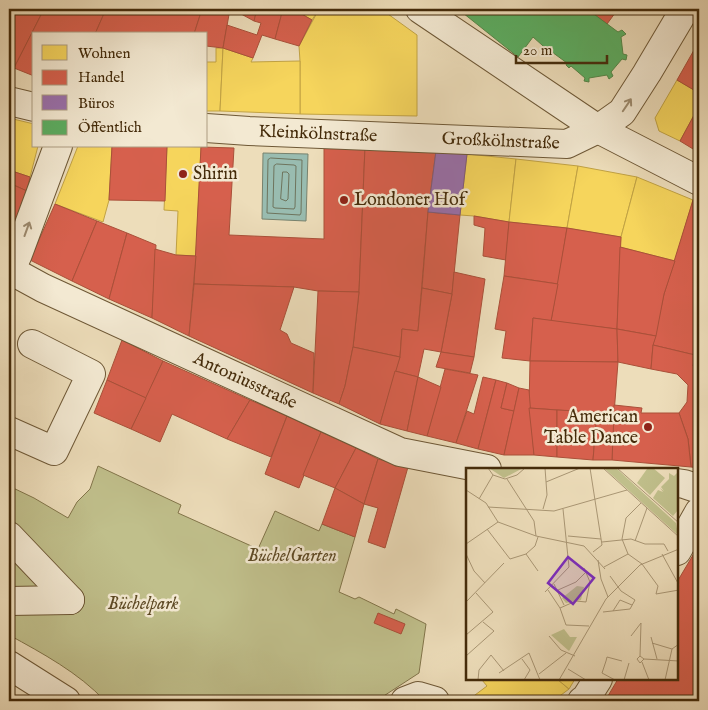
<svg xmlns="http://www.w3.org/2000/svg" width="708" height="710" font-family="'IM FELL English',serif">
  <rect width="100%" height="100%" fill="#edddba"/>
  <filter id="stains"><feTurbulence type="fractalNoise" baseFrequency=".004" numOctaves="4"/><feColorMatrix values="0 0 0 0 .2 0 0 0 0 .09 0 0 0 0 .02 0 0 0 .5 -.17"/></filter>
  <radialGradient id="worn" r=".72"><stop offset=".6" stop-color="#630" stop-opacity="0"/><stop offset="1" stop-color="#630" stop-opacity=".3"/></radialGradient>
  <path fill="#c0bf8b" stroke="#82754a" d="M98,466l83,39 -3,8 80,36 17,-38 44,20 3,-7 33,13 -16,55 16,7 4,-2 35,17 2,-5 30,15 -7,49 -43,28h-271c-26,-28 -63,-48 -96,-66v-149l25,12 34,20 9,-16 13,-13z"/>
  <polygon fill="#99bcb0" stroke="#77826e" points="263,153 308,154 306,221 262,219"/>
  <g fill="#f6d55c" stroke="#c1a243">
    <polygon points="293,9 319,9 312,20"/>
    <polygon points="319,9 381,9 417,35 417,116 300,114 300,61 299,46"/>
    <polygon points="216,48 223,48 220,111 206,111 206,62 216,62"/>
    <polygon points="223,48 253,58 251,62 300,61 300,114 220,111"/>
    <polygon points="677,80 699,93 699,106 680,141 659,131 655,118"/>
    <polygon points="9,118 34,124 34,146 38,146 30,177 9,170"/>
    <polygon points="78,146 112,146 109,200 103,222 55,204"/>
    <polygon points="167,146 201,147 196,256 176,255 178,211 164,210"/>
    <polygon points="467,154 516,159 509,222 474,216 460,215"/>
    <polygon points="516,159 578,166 567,228 509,222"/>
    <polygon points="578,166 637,177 621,237 567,228"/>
    <polygon points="637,177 693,200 675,261 620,247 621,237"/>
    <polygon points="484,679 557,679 569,689 553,701 467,701 487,686 482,680"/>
    <polygon points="557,679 575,679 569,689"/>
  </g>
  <g fill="#d6604d" stroke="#aa5039">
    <polygon points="9,9 44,9 14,68 9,67"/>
    <polygon points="44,9 106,9 95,34 34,34 34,76 14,68"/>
    <polygon points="106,9 202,9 194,34 95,34"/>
    <polygon points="202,9 230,9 223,48 206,46 206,34 194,34"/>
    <polygon points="232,9 257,9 254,21"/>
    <polygon points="257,9 283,9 275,39 262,35 253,58 223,48 227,25 257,35 261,23 254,21"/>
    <polygon points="283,9 293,9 312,20 299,46 275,39"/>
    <polygon points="587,9 618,9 607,24"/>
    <polygon points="698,43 699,44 699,93 677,80"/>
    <polygon points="699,106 699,148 698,152 680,141"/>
    <polygon points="112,146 167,146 165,201 109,200"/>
    <polygon points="201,147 234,148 229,235 324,239 324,147 365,147 359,292 318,291 294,287 194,284"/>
    <polygon points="365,147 436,151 428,212 418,331 402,329 400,357 353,347 359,292"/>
    <polygon points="9,170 30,177 27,191 9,183"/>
    <polygon points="9,183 27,191 12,229 9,227"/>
    <polygon points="693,200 699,203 699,367 693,366 695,355 653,345 664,294"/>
    <polygon points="55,204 97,221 72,281 30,260"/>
    <polygon points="428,212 460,215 452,294 422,288"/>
    <polygon points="474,216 509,222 506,260 483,256 485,228 474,225"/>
    <polygon points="97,221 127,233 109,299 72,281"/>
    <polygon points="509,222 567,228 558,284 504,276"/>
    <polygon points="567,228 621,237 617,329 551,321"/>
    <polygon points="127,233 156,245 152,318 109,299"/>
    <polygon points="620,247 675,261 664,294 656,336 617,329"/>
    <polygon points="155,249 176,255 196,256 189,336 152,318"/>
    <polygon points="454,272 485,279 474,357 441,352 452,294"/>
    <polygon points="504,276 558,284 551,321 533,318 530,361 502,358 506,331 495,329"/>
    <polygon points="194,284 294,287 280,330 287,334 291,343 314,353 313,393 189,336"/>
    <polygon points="422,288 452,294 441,352 424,349 418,377 395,371 400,357 402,329 418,331"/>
    <polygon points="318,291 359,292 353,347 345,386 339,404 313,393"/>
    <polygon points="533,318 617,329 618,362 530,361"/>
    <polygon points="617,329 656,336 653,345 651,369 618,362"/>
    <polygon points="122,340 163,361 146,398 107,380"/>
    <polygon points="653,345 695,355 693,366 699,367 699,468 691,467 688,439 679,413 687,402 688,385 677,374 651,369"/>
    <polygon points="353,347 400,357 380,424 339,404 345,386"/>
    <polygon points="441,352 474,357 470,373 436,367"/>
    <polygon points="163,361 250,400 227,439 172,414 160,442 131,429"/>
    <polygon points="530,361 618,362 614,414 529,408"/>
    <polygon points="445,369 478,375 456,443 427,436"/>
    <polygon points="395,371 418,377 407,431 380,424"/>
    <polygon points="418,377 441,387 427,436 407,431"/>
    <polygon points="483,377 496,380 478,449 456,443 467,411 474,414"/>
    <polygon points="107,380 146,398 131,429 94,413"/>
    <polygon points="496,380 507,383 501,408 514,411 504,455 478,449"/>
    <polygon points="507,383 519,388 514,411 501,408"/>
    <polygon points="519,388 529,390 534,455 504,455"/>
    <polygon points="250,400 287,416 271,457 227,439"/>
    <polygon points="614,405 642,408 641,413 679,413 688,439 691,467 612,460"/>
    <polygon points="529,408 557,410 557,457 534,455"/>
    <polygon points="557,410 597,412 593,460 557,457"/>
    <polygon points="597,412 614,414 612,460 593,460"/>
    <polygon points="287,416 321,432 299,488 265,474"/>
    <polygon points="321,432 356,448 335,488 303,475"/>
    <polygon points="356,448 378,459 364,504 335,488"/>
    <polygon points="378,459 408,467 385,548 368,542 378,508 364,504"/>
    <polygon points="335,488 364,504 355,537 322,524"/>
    <polygon points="699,545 699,701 605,701 618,679 677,679 677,582"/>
    <polygon points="378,613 405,624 401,634 374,623"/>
  </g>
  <polygon fill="#9970ab" stroke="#805b7b" points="436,151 467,154 460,215 428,212"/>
  <polygon fill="#5aae61" stroke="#538747" points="458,9 587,9 618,32 622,30 626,34 621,37 623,54 627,55 626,60 622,59 611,72 613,76 609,79 607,75 589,78 589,82 584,81 585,78 571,66 569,68 566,65 567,63 552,52 551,53 533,37 518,57"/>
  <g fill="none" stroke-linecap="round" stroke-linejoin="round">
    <g stroke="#6e745d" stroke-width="1">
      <polygon points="271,158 302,160 301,213 300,215 267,213 268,160"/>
      <polygon points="277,164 294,165 296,166 295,207 294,209 275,208 273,207 274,166"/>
      <polygon points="283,172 287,172 289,174 288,199 286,201 281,199"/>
    </g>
    <defs>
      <g id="minor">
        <polyline points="420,9 598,129 699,181"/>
        <polyline points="9,101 34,107"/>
        <path id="s1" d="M206,128l43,3 318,13 31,-15 24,-17 25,-39 38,-64"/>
        <path id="s2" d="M10,270l33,18 357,164 87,17"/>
        <polyline points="9,274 18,254 58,146"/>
        <polyline points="9,431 54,451 91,374 32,344"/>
        <polyline points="677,483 684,484 699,489"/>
        <polyline points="9,536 70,600"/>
        <polyline points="677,551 699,512"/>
        <polyline points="9,601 70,600"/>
        <polyline points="9,665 66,701"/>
        <polyline points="405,701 418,696 435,701"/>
        <polyline points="582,701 586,698 598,679"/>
      </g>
    </defs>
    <use href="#minor" stroke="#6e5836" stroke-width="30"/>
    <use href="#minor" stroke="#f3e9d2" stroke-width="28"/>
  </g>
  <defs><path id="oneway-shaft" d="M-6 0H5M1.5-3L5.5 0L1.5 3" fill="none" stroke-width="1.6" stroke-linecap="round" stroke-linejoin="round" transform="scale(1.25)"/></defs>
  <g stroke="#9c8a6e">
    <use href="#oneway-shaft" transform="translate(627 105) rotate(-56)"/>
    <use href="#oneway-shaft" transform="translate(27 229) rotate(-70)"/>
  </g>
  <g fill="#8f2418" stroke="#f3e9d2" stroke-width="2">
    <circle cx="183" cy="174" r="5"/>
    <circle cx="344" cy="200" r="5"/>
    <circle cx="648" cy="427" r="5"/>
  </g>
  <g text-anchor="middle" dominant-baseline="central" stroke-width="5" stroke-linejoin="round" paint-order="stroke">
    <g font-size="18" fill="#442b0a" stroke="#f3e9d2">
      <text stroke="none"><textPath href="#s1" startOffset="112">Kleinkölnstraße</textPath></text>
      <text stroke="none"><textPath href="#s1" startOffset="295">Großkölnstraße</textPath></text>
      <text stroke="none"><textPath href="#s2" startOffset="260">Antoniusstraße</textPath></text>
    </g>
    <g font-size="18" fill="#442b0a" stroke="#f3e9d2" text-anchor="start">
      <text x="193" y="174">Shirin</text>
      <text x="354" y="200">Londoner Hof</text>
      <text x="638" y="417" text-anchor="end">American<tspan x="638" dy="21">Table Dance</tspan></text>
    </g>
    <g font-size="18" font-style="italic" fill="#5d4924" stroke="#f3e9d2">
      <text x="292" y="556">BüchelGarten</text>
      <text x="143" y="604">Büchelpark</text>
    </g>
  </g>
  <g transform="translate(466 468)">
    <rect width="212" height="212" fill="#edddba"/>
    <path d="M23,0h34l-19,10zM138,0h12l60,55 2,12zM187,0l12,10 -15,17 -13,-12 10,-14zM212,4v38l-5,6 -20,-18 5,-8 5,2 -3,-4 4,3 -3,-4 8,-8v-6l5,3zM111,118l7,1 -3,13 -15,3 -4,-5zM98,161l6,8h7l-8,14 -18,-16z" fill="#c0bf8b"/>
    <path fill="none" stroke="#a99674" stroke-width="1" d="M22,0l5,7 12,4 12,-4 8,-7M124,0l12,77 -9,7M137,0l76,69M151,0l62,55M41,11l27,42 2,15M80,14l34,-14M0,22l20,13 12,19M13,31l14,-24M22,39l66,4 73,-21M77,41l4,-14 -2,-27M32,54l38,14 48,10 21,23M21,61l23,30 16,-5 9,-8 3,-9M102,68l33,3M156,71l4,-21 15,-15M156,71l6,15M169,73l12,-33M136,74l29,-3 14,5h19l4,7M0,76l32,-22M0,86l8,17 11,12M60,86l12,17M162,86l14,10 16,22M196,86l17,31M132,92l3,19 7,18M138,99l24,-13M88,116l10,21M192,118l-2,8 23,-4M82,122l12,18 6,17 23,1M92,122l18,-8 10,-10M79,124l24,-25 -6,-58M0,134l38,-39M94,140l16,-7 10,1 4,-20 -6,-14M147,143l7,-11 12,5M137,144l27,-3 5,-9 -14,-9 -11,-15M0,167l27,-23 -17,-19M83,168l12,14 14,6M165,168l10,-13M185,169l6,22M186,175l20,6M0,188l28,-25 -11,-9M174,188l4,3 -4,4 -3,-4 3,-3 1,-33M56,191l8,11 -6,10M178,191l35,2M176,194l7,18M102,201l18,11M33,205l30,-20 11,27M73,206l27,-21M12,212l1,-10 12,-15 13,16M93,212l47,-81 34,-34 39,-16M149,212l-13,-7 4,-12 1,-4 15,4M158,212l5,-17M199,212l7,-31 7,-5"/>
    <path fill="#7b2cbf" fill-opacity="0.15" stroke="#7b2cbf" stroke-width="2.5" d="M102,89l26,21 -21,26 -25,-21z"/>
    <rect width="212" height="212" fill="none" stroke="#442b0a" stroke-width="2.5"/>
  </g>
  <rect width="708" height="710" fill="none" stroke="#edddba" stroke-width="30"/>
  <rect x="10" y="10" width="688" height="690" fill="none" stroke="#442b0a" stroke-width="2.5"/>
  <rect x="15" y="15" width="678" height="680" fill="none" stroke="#442b0a"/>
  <rect x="32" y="32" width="175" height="115" fill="#f3e9d2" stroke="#ad9d82"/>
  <rect x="42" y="45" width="25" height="15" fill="#f6d55c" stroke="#ad9d82"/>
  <text x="78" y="58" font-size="15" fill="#442b0a">Wohnen</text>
  <rect x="42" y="70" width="25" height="15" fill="#d6604d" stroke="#ad9d82"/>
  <text x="78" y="82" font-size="15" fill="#442b0a">Handel</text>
  <rect x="42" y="95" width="25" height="15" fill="#9970ab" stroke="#ad9d82"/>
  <text x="78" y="108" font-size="15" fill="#442b0a">Büros</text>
  <rect x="42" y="120" width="25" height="15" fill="#5aae61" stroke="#ad9d82"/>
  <text x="78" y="132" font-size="15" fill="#442b0a">Öffentlich</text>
  <path d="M516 55v8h91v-8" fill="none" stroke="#442b0a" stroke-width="2.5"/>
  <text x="523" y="55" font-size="15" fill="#442b0a" stroke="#f3e9d2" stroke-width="4" paint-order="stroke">20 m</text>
  <rect width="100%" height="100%" filter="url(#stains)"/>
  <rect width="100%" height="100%" fill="url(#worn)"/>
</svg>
